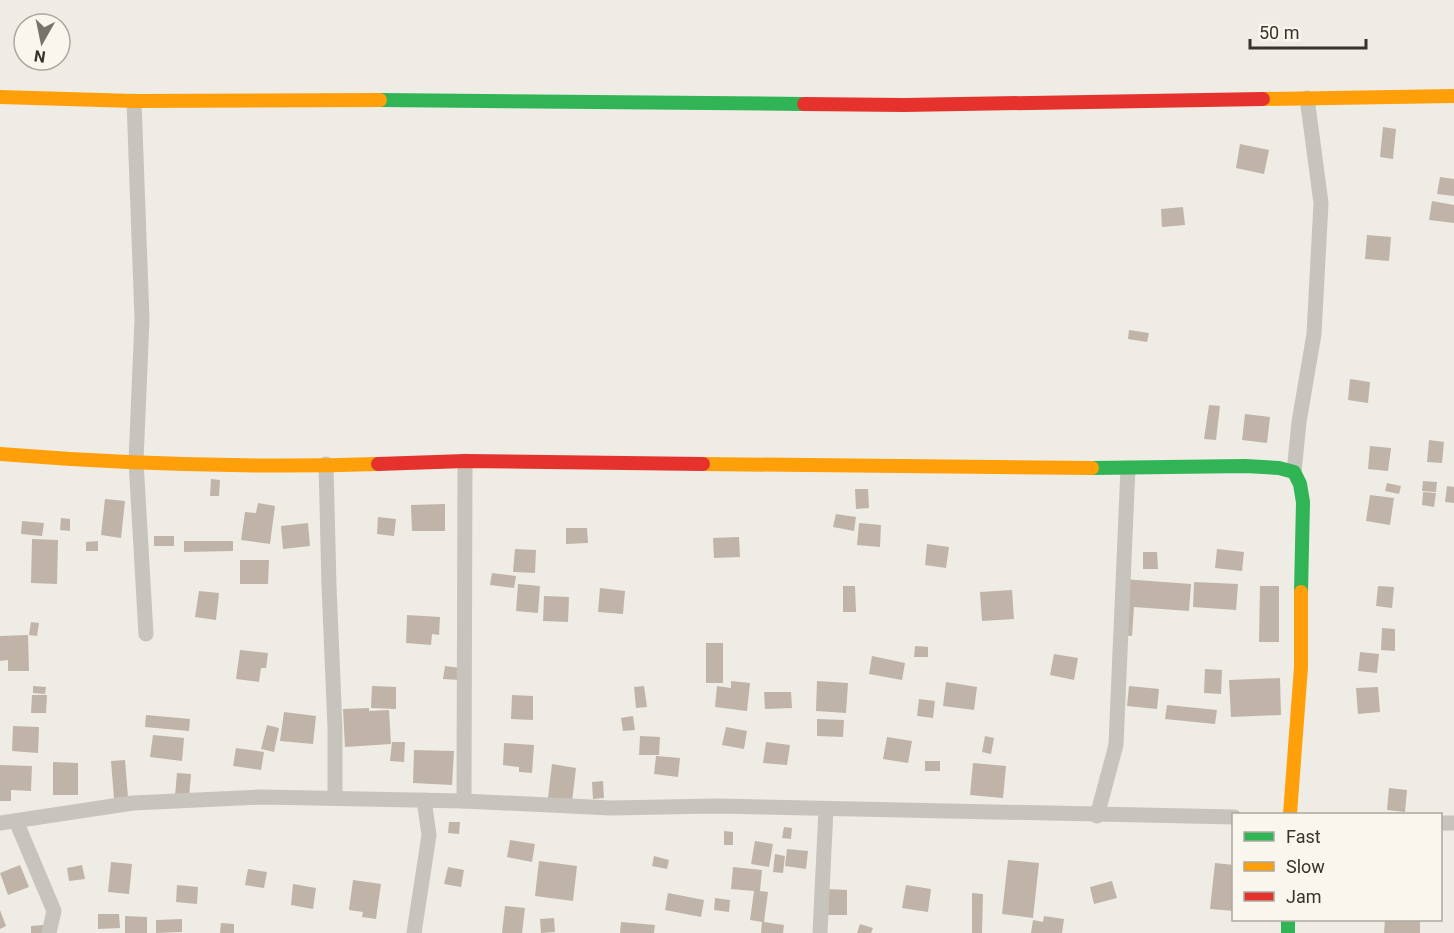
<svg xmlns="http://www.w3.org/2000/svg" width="1454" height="933" font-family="Roboto,sans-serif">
  <rect width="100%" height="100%" fill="#eeece5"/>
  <g fill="#c0b4a8">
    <polygon points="1383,127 1396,129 1393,159 1380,157"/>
    <polygon points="1240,144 1269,150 1264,174 1236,168"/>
    <polygon points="1440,177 1454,179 1454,196 1437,194"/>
    <polygon points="1432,201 1454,205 1454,223 1429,220"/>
    <polygon points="1183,207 1185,225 1162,227 1161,209"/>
    <polygon points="1367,235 1391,237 1389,261 1365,259"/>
    <polygon points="1129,330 1149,333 1147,342 1128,339"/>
    <polygon points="1350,379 1370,382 1368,403 1348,400"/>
    <polygon points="1209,405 1220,406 1216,440 1204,439"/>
    <polygon points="1245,414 1270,417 1267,443 1242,440"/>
    <polygon points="1429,440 1444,442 1442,463 1427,462"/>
    <polygon points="1370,446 1391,448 1388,471 1368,469"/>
    <polygon points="211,479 220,480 219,496 210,496"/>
    <polygon points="1423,481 1437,482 1436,492 1422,491"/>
    <polygon points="1387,483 1401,486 1399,494 1385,491"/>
    <polygon points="1447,486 1454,487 1454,503 1445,502"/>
    <polygon points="855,489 868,489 869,508 856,509"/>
    <polygon points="1423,492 1436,493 1434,507 1422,505"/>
    <polygon points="1370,495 1394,498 1390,525 1366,521"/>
    <polygon points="105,499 125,501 121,538 101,535"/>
    <polygon points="258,503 275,506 270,544 241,540 245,512 256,513"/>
    <polygon points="445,504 445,531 412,531 411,505"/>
    <polygon points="836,514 856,517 854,531 833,527"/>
    <polygon points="378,517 396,519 394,536 377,534"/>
    <polygon points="61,518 70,519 70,531 60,530"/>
    <polygon points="22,521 44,523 42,536 21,534"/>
    <polygon points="308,523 310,546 283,549 281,526"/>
    <polygon points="859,523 881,525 880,547 857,545"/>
    <polygon points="566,528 587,528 588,543 566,544"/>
    <rect x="154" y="536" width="20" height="10"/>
    <polygon points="739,537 740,557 714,558 713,538"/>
    <polygon points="32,539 58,540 57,584 31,583"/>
    <polygon points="98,541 98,551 86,551 86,542"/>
    <polygon points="184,541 233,541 233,551 184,552"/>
    <polygon points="927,544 949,547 946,568 925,565"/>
    <polygon points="515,549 536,550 535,573 513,572"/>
    <polygon points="1217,549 1244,552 1242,571 1215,568"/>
    <polygon points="1143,552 1157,552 1158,569 1143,569"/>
    <polygon points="240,560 269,560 268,584 240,584"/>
    <polygon points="492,573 516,576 514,588 490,585"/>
    <polygon points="1123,579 1191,584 1189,611 1134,607 1132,636 1119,635"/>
    <polygon points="1194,582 1238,584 1236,610 1193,607"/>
    <polygon points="518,584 540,586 538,613 516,611"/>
    <polygon points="843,586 855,586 856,612 843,612"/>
    <polygon points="1260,586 1279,586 1279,642 1259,642"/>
    <polygon points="1378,586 1394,587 1392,608 1376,606"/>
    <polygon points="600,588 625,591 623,614 598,612"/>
    <polygon points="1012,590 1014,619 982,621 980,592"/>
    <polygon points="199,591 219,593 216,620 195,617"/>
    <polygon points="544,596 569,597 568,622 543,621"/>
    <polygon points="407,615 440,617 439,635 432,634 431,645 406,643"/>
    <polygon points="31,622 39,623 37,636 29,635"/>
    <polygon points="1382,628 1395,629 1395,651 1381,650"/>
    <polygon points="28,635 29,671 8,671 8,660 0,661 0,636"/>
    <rect x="706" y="643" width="17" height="40"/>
    <polygon points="915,646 928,647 928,657 914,657"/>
    <polygon points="240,650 268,653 266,668 261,668 259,682 236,679"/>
    <polygon points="1360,652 1379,654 1377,673 1358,671"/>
    <polygon points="1054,654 1078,658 1074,680 1050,675"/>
    <polygon points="872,656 905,663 902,680 869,674"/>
    <polygon points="445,666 461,668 460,680 443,679"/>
    <polygon points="1205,669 1222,670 1221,694 1204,693"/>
    <polygon points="1280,678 1281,715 1231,717 1229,680"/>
    <polygon points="731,681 750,683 747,711 715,707 717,686 731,688"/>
    <polygon points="817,681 848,683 846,713 816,711"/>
    <polygon points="946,682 977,687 974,710 943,706"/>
    <polygon points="33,686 46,687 45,694 33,693"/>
    <polygon points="372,686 396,687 396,709 371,708"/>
    <polygon points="644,686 647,707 636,708 634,687"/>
    <polygon points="1129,686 1159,689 1157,709 1127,706"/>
    <polygon points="1378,687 1380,712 1358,714 1356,688"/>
    <polygon points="764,692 791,692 792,708 765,709"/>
    <polygon points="32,695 47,695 46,713 31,713"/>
    <polygon points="512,695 533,696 533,720 511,719"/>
    <polygon points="919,699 935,701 933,718 917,716"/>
    <polygon points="1167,705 1217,710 1215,724 1165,719"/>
    <polygon points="369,708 369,711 389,710 391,744 345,747 343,709"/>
    <polygon points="284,712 316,716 313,744 280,741"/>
    <polygon points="146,715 190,719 189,731 145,727"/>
    <polygon points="633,716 635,730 623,731 621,718"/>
    <polygon points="817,719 844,720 843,737 817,736"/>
    <polygon points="267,725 279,728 274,752 261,749"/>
    <polygon points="13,726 39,727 38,753 12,751"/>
    <polygon points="726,727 747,731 744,749 722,745"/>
    <polygon points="153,735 184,738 182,761 150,757"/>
    <polygon points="640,736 660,737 659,755 639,755"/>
    <polygon points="985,736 994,738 991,754 982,752"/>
    <polygon points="887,737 912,741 908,763 883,759"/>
    <polygon points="392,742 405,742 404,762 390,761"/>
    <polygon points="766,742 790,745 787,765 763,763"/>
    <polygon points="504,743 534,745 532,773 519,772 519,767 503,765"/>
    <polygon points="236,748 264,752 261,770 233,766"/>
    <polygon points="414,750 454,751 452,785 413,783"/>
    <polygon points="656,756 680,758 678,777 654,774"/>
    <polygon points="125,760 128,797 114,798 111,761"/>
    <rect x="925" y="761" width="15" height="10"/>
    <polygon points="53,762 78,763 78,795 53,795"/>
    <polygon points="973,763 1006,766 1003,798 970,795"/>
    <polygon points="552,764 576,768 572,802 548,798"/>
    <polygon points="0,765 32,766 31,791 11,790 11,801 0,801"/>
    <polygon points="177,773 191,774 189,798 175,796"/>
    <polygon points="603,781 604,798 593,799 592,782"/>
    <polygon points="1389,788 1407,790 1405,812 1387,810"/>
    <polygon points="449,822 460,822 459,834 448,833"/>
    <polygon points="784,827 792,828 791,839 782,838"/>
    <polygon points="724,831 733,832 733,845 724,845"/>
    <polygon points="510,840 535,844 532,862 507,857"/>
    <polygon points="755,841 773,844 769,867 751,864"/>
    <polygon points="787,849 808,851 806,869 785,866"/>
    <polygon points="775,854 785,856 783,873 773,872"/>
    <polygon points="654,856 669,860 667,869 652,866"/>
    <polygon points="1008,860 1039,863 1033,918 1002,914"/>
    <polygon points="539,861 577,866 573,901 535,896"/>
    <polygon points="111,862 132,864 129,894 108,892"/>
    <polygon points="1215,863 1234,865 1234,911 1210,909"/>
    <polygon points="20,865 29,887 8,895 0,873"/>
    <polygon points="82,865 85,879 69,881 67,868"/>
    <polygon points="448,867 464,870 461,887 444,884"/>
    <polygon points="733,867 762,870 760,891 768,892 764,922 784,925 783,933 761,933 762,922 750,920 754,891 731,889"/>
    <polygon points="248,869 267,872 264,888 245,885"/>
    <polygon points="353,880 381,884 376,919 362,917 363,912 349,910"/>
    <polygon points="1112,881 1117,898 1094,904 1090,887"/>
    <polygon points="293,884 316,888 313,909 291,905"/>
    <polygon points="177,885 198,887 197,904 176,902"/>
    <polygon points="906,885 931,889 928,912 902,908"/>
    <polygon points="827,889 847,890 847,915 826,915"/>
    <polygon points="668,893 704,900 701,917 665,910"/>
    <polygon points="972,893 983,894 982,933 972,933"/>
    <polygon points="715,898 730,900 729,912 714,910"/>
    <polygon points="505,906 525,908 522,933 502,933"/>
    <polygon points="0,910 6,926 0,929"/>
    <polygon points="98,914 119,914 120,928 98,929"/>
    <polygon points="125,916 147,917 147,933 125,933"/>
    <polygon points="1044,916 1064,919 1062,933 1031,933 1033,920 1043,922"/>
    <polygon points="554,918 555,932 541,933 540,919"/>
    <polygon points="182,919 182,932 156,933 156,920"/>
    <polygon points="1385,920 1420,920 1420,933 1384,933"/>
    <polygon points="621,922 655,925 654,933 620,933"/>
    <polygon points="221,923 234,924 234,933 220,933"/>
    <polygon points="860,924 873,928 871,933 857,933"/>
    <polygon points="43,925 44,933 31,933 31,926"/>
  </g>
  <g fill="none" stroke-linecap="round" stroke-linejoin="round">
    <g stroke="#c7c4be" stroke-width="15">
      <polyline points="134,101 142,319 136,461 146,634"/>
      <polyline points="326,464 329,586 335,728 335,798"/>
      <polyline points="1294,472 1299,422 1314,334 1321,203 1307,98"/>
      <polyline points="464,801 465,461"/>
      <polyline points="1097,816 1116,745 1128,468"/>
      <polyline points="16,821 54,911 49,933"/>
      <polyline points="0,823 133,803 262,797 464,801 611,808 717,806 1234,817"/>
      <polyline points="1440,823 1454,823"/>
      <polyline points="414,933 429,835 424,800"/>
      <polyline points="820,933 826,809"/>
    </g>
    <g stroke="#30b455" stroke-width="14">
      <polyline points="380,100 804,104"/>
      <polyline points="1092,468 1245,466 1279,468 1294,472 1300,484 1303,502 1301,592"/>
      <polyline points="1288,920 1288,933"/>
    </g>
    <g stroke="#ff9f0a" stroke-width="14">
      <polyline points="0,97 134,101 380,100"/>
      <polyline points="1263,99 1454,96"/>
      <path d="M0,454c125,10 252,14 378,10"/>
      <polyline points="703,464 1092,468"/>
      <polyline points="1290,814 1301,667 1301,592"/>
    </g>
    <g stroke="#e5322d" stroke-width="14">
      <polyline points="804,104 904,105 1263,99"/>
      <polyline points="378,464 465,461 703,464"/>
    </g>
  </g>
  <rect x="1232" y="813" width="210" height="108" fill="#f9f6ee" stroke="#aca8a0" stroke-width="1.5"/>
  <rect x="1244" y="832" width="30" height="9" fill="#30b455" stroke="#aca8a0" stroke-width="1.5"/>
  <text x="1286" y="843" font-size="18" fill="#38322c">Fast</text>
  <rect x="1244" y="862" width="30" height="9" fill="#ff9f0a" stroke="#aca8a0" stroke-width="1.5"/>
  <text x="1286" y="873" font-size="18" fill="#38322c">Slow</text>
  <rect x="1244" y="892" width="30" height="9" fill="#e5322d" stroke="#aca8a0" stroke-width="1.5"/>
  <text x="1286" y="903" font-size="18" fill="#38322c">Jam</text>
  <g transform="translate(42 42) rotate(189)"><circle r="28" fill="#f9f6ee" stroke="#aca8a0" stroke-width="1.5"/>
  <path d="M0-4.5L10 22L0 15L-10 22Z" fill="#78736d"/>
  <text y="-9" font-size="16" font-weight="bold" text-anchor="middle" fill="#38322c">N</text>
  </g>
  <path d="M1250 39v9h116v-9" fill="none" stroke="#38322c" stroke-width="3"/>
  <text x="1259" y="39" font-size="18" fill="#38322c" stroke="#f9f6ee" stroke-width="4.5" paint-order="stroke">50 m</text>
</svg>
